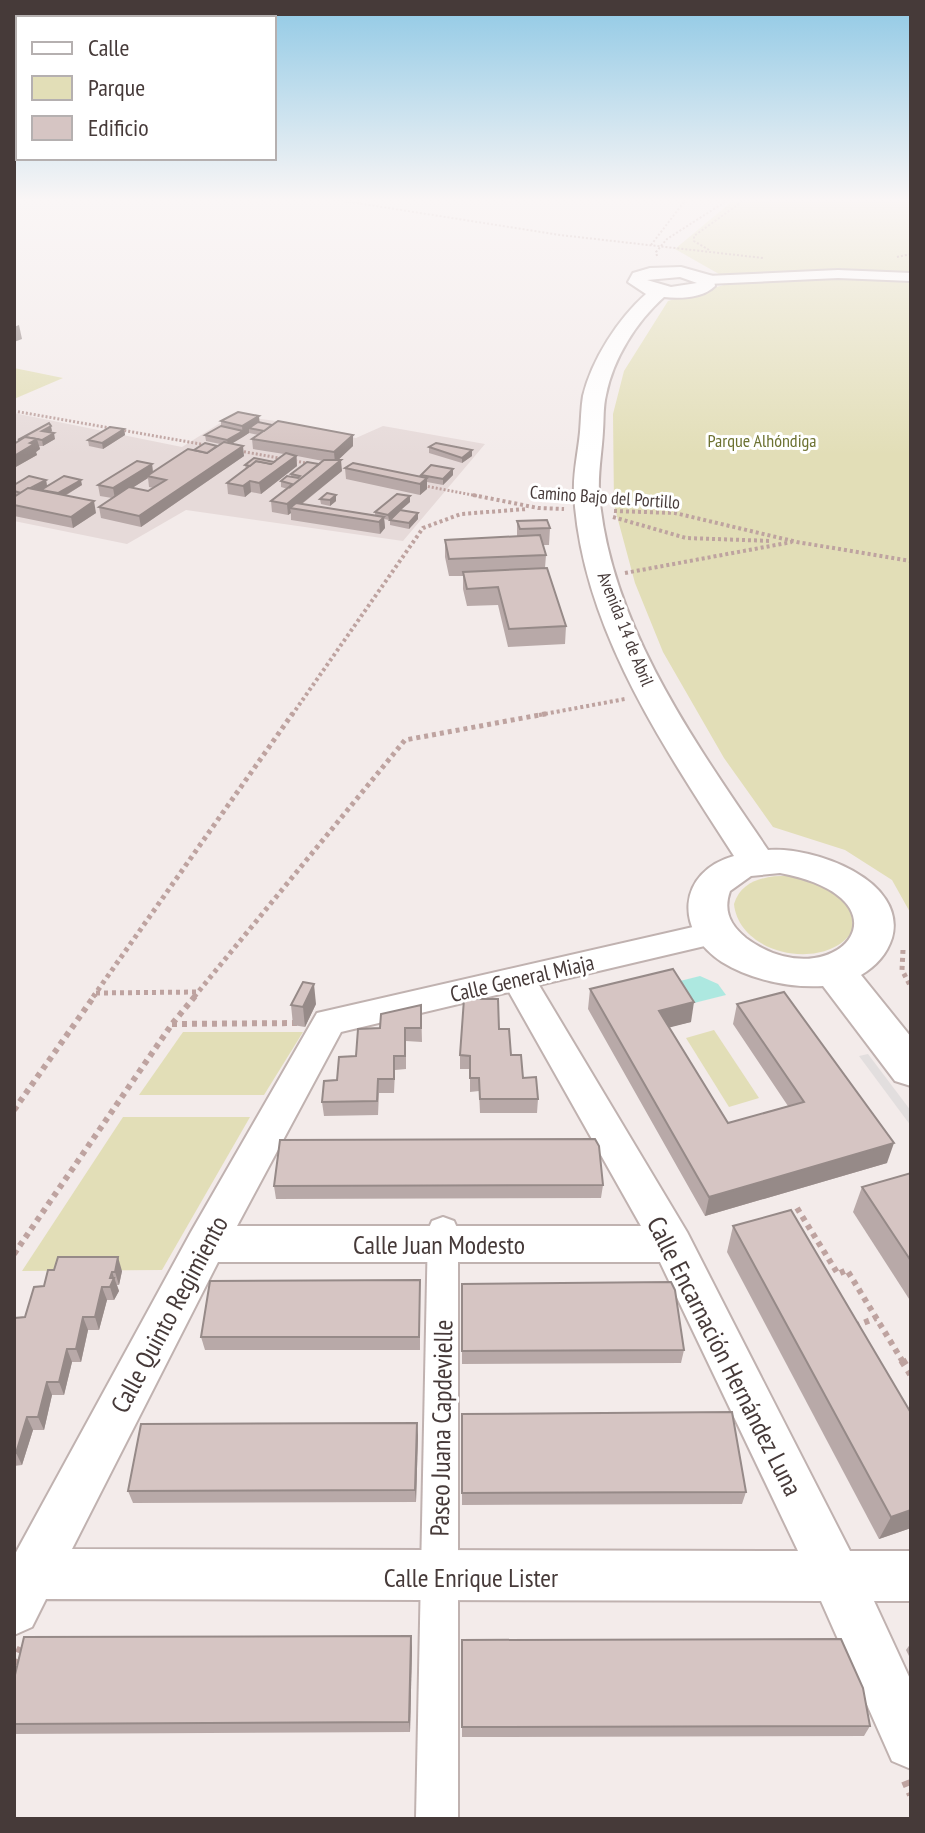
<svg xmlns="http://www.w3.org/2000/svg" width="925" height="1833" font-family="'PT Sans Narrow',sans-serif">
  <rect width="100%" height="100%" fill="#f3ebea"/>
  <polygon fill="#e6dad9" points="14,413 182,447 233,415 283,422 356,438 383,426 485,444 403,541 186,510 127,544 14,521"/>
  <g fill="#e2deb7">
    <polygon points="736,198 911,198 911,914 892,880 845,850 773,827 724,758 663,652 635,583 614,505 613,414 624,371 668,301 727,284 726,278 675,249"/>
    <polygon points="14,368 63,378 14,399"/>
    <path d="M794,876c28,8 64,20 58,56 -28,40 -113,23 -118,-28 8,-26 36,-29 60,-28z"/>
    <polygon points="714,1030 759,1098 729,1107 686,1038"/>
    <polygon points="183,1032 303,1032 264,1095 139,1095"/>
    <polygon points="123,1117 250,1117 162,1270 22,1271"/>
  </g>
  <polygon fill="#e2dede" points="868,1054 911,1111 911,1126 859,1056"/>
  <polygon fill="#ade8e0" points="700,976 718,984 726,995 690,1004 676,982"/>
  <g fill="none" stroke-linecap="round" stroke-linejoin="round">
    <defs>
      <polygon id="pedestrian" points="443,1217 454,1221 458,1230 458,1819 416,1819 428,1230 432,1221"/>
      <g id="minor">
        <polygon points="838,270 911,273 911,281 838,278 707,284 700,280 707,276"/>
        <path d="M715,922l11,3 5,8 -5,8 -187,44 148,247 163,319h61v50h-37l37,80v88l-19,-8 -71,-160 -775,-2 -14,28 -18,8v-79l177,-324 126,-219zM509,992l132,234h-404l104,-194zM218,1262h442l138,289 -726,-2z"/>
      </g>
      <path id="tertiary" d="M681,267l32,9 2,10c-12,12 -35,13 -51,11 -28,25 -51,62 -58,98 -3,12 -2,24 -3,36 -1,20 -5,41 -4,61 10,132 97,252 169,358 45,-4 140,30 124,88 -5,16 -17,29 -31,37l50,62v49l-16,-5 -72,-95c-33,2 -72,-6 -101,-24 -48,-31 -45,-90 12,-106 -70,-109 -153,-229 -160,-363 -1,-20 4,-40 6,-61 1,-12 1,-24 3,-36 9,-37 35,-77 63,-102l-18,-12 5,-9 17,-5zM680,277l17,6 -26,4 -24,-7zM780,873c141,27 53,129 -34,65 -16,-13 -23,-27 -16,-47l21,-15z"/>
    </defs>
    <use href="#pedestrian" stroke="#c0b2b0" stroke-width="4"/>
    <use href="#minor" stroke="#c0b2b0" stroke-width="4"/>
    <use href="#tertiary" stroke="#c0b2b0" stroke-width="4"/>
    <g stroke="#bea3a0" stroke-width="2" stroke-dasharray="2 2" stroke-linecap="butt">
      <polyline points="325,198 560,235 763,258"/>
      <polyline points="651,245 687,198"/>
      <polyline points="709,250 694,241 694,236 747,198"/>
      <polyline points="657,256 656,252 667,239 731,198"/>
      <polyline points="897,257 911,254"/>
    </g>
    <g stroke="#bea3a0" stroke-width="3" stroke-dasharray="2 2" stroke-linecap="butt">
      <polyline points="14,411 206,445"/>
      <polyline points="240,451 312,464"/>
      <polyline points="420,485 483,497"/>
    </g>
    <g stroke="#bea3a0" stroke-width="4" stroke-dasharray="3 3" stroke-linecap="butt">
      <polyline points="473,495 538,508 564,509"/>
      <polyline points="614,511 675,513 797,542 911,561"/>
      <polyline points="613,517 686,538 772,541"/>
      <polyline points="625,573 792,542"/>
      <polyline points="292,715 423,528 461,514 527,509"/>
      <polyline points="539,715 625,699"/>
    </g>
    <g stroke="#bea3a0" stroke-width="5" stroke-dasharray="4 4" stroke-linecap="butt">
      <polyline points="903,950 902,970 911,987"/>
      <polyline points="96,993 198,992"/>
      <polyline points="93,997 293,713"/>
      <polyline points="194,997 405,740 550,713"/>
    </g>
    <g stroke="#bea3a0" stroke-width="6" stroke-dasharray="5 5" stroke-linecap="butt">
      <polyline points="172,1024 299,1023"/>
      <polyline points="14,1110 95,995"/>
      <polyline points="797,1208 838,1274 847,1270 903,1362"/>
      <polyline points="14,1254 172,1024 196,995"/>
      <polyline points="855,1326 876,1318"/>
    </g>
    <g stroke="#bea3a0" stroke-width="8" stroke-dasharray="6 6" stroke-linecap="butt">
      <polyline points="902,1360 911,1374"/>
      <polyline points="14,1664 22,1646"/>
      <polyline points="905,1781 911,1795"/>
    </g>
    <use href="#pedestrian" fill="#fff" fill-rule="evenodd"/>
    <use href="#minor" fill="#fff" fill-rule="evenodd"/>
    <use href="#tertiary" fill="#fff" fill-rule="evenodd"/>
  </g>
  <g fill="#b8a9a8" fill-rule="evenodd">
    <path d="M221,421l39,2 93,12v11l-15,14 4,11 -40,33 73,11v-3l35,-10 -9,8 17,9 -9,10 -19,-4v-5l5,-5 -6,5 -5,-1 1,9 -5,6 -89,-14v-7l-3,2 -16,-3 -1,-11 17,-12 -7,-2v-6l10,-4v-3l28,-10 4,-3 -26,-5v10l-36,28 -10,-2 -6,5 -17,-3 -1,-11 19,-14 -1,-4 29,-3 10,-8 -31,-5 -1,-10 6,-4 -9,-2 -17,10 12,13 -103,71 -40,-9 -2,-11 13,-9 -12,-2 -2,-11 54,-21 1,8 41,-22 23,-4 3,-2 -14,-3 -1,-6 16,-9zM148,478l1,9 5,1 -6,3 -16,-3z"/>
    <polygon points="124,429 125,435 103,449 89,446 88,440"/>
    <polygon points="52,431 50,433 55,439 43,446 39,446 40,449 36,452 37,455 14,468 14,444"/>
    <polygon points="429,447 472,456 462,463 429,453"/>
    <polygon points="345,468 421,477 421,475 453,475 443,485 427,482 427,489 420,495 346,479"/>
    <polygon points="46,480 47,486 39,491 82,485 65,496 96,513 73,528 14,516 14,497 15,497 14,496 14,485"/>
    <polygon points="320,499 336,501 330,506 321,504"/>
    <polygon points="517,521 550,528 549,545 543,545 546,555 545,568 566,626 565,644 508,647 498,605 467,606 463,589 463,576 449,576 445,557 445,540 517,536"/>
    <polygon points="590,989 691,1022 669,1027 728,1123 788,1106 733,1024 737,1004 887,1163 705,1216 588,1009"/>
    <polygon points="316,1004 305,1027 293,1025 291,1005"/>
    <polygon points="421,1005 422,1042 406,1041 406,1069 395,1070 394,1093 379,1093 378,1115 324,1116 322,1102 337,1080 380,1028"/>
    <polygon points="499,1029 523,1078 538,1099 537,1113 480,1113 479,1091 470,1092 470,1069 460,1069 460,1055"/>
    <polygon points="911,1173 911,1302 853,1212 862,1187"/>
    <polygon points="603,1185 601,1198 276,1199 274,1186"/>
    <polygon points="733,1226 911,1528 879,1539 727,1252"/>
    <polygon points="48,1270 122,1271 119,1285 117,1285 119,1291 114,1300 107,1300 99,1330 88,1330 81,1362 72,1362 64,1395 52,1395 44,1430 33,1430 22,1465 14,1466 14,1322 25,1317 44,1286"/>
    <polygon points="420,1280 420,1350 205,1350 201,1337"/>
    <polygon points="462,1284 684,1350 681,1363 462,1364"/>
    <polygon points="462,1414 746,1492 742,1504 462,1505"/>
    <polygon points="418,1435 416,1502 133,1503 128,1491"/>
    <polygon points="462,1640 870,1726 864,1736 462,1737"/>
    <polygon points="911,1643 911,1660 906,1650"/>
    <polygon points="412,1647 410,1732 14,1734 14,1679"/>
  </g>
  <g fill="#968a88">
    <polygon points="19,325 22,339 14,342 14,327"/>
    <polygon points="259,416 260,427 249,428 249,433 243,437 242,426"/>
    <polygon points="51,426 52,431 44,437 42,431"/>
    <polygon points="124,429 125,435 103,449 102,443"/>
    <polygon points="243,431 243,437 228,446 227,440"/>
    <polygon points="54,433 55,439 43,446 42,440"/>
    <polygon points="353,435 353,446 335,463 334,452"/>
    <polygon points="37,439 40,449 36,452 37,455 14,468 14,456 30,443"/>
    <polygon points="243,446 244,456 141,527 139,516"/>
    <polygon points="472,450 472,456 462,463 462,458"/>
    <polygon points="296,456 297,466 261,494 259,483"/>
    <polygon points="341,460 342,471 295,509 290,508 291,513 288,515 287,504"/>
    <polygon points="152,464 153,474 147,476 148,478 115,499 113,488"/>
    <polygon points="453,469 453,475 443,485 443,479"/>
    <polygon points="427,478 427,489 420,495 420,484"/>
    <polygon points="46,480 47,486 25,499 24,493"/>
    <polygon points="81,480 82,485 59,499 58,493"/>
    <polygon points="250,481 251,492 245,497 243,486"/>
    <polygon points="336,495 336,501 330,506 330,500"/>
    <polygon points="410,496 410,502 389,520 388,515"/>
    <polygon points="94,501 96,513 73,528 71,517"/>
    <polygon points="418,513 418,519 409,529 409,523"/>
    <polygon points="384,517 385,528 380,534 379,522"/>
    <polygon points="314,984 316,1004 305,1027 303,1007"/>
    <polygon points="694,1002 691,1022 656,1031 659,1011"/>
    <polygon points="894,1143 887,1163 705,1216 709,1197"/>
    <polygon points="118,1257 122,1271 119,1285 115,1272"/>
    <polygon points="112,1272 119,1291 114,1300 110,1287"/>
    <polygon points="102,1287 107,1300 99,1330 95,1317"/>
    <polygon points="83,1317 88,1330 81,1362 76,1349"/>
    <polygon points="67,1349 72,1362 64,1395 59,1382"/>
    <polygon points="47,1382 52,1395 44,1430 38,1417"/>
    <polygon points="27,1417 33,1430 22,1465 16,1453"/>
    <polygon points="417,1423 418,1435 416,1502 415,1490"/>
    <polygon points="911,1510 911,1528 879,1539 891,1517"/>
    <polygon points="411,1636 412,1647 410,1732 409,1722"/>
  </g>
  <g fill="#d6c5c3" stroke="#968a88" stroke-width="2">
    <polygon points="238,412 259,416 242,426 221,421"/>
    <polygon points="278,421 353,435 334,452 252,439"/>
    <polygon points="258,422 272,425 264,431 249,428"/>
    <polygon points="49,423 51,426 42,431 54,433 42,440 25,437 18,440"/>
    <polygon points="221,426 243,431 227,440 205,435"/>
    <polygon points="110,427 124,429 102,443 88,440"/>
    <polygon points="25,437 37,439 30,443 34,444 14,456 14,444"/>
    <polygon points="224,442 243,446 139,516 99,507 129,487 148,491 166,480 147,476 188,449 207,453"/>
    <polygon points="205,443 217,446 207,453 194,450"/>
    <polygon points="436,443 472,450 462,458 429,447"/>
    <polygon points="286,453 296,456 259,483 250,481 243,486 227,483 256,461 271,464"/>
    <polygon points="254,458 274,462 271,464 256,461 250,466 245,465"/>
    <polygon points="324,460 341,460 287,504 271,501"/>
    <polygon points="137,461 152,464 113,488 98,485"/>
    <polygon points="307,462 319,464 289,488 292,484 281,481 287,476 298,478 300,476 291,474"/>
    <polygon points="353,463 427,478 420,484 345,468"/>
    <polygon points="431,465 453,469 443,479 421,475"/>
    <polygon points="29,476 46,480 21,493 14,491 14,485"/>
    <polygon points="64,476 81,480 58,493 41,490"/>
    <polygon points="28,488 94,501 71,517 14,505 14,497"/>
    <polygon points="327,493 336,495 330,500 320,499"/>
    <polygon points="397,494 410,496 388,515 375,512"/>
    <polygon points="296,503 384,517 379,522 290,508"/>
    <polygon points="400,510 418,513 409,523 390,520"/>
    <polygon points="547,520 550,528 520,529 517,521"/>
    <polygon points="540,535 546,555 449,559 445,540"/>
    <polygon points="547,568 566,626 509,629 498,587 467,589 463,572"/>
    <polygon points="673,969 694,1002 659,1011 728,1123 804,1102 737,1004 784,992 894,1143 709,1197 590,989"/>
    <polygon points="303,982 314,984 303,1007 291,1005"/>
    <polygon points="464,999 498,999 499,1029 509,1029 511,1055 521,1055 523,1078 536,1077 538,1099 480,1099 479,1078 470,1078 470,1056 460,1055"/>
    <polygon points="421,1005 421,1028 405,1028 405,1056 394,1056 394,1079 378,1079 377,1101 322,1102 324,1081 337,1080 339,1057 356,1056 358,1029 380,1028 381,1014"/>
    <polygon points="595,1139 599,1146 603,1185 274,1186 280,1140"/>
    <polygon points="911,1173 911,1261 862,1187"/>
    <polygon points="791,1210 911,1413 911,1510 891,1517 733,1226"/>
    <polygon points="58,1257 118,1257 115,1272 112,1272 110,1278 114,1278 110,1287 102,1287 95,1317 83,1317 76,1349 67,1349 59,1382 47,1382 38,1417 27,1417 16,1453 14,1453 14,1322 15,1318 25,1317 34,1287 44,1286 48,1270 54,1270"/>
    <polygon points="420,1280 419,1337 201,1337 210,1281"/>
    <polygon points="671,1282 675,1290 684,1350 462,1351 462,1284"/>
    <polygon points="732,1412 746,1492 462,1493 462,1414"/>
    <polygon points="417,1423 415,1490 128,1491 141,1424"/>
    <polygon points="411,1636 409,1722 14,1724 14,1679 24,1637"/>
    <polygon points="841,1639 863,1688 870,1726 462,1727 462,1640"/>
  </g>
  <linearGradient id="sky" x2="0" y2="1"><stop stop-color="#90c9e5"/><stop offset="0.44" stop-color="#faf6f6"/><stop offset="1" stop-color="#faf6f6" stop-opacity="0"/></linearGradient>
  <rect width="925" height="455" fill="url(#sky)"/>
  <g text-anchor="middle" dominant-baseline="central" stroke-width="6" stroke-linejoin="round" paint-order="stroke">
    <g font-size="18" fill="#6d7232" stroke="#fff">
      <text x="762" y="440">Parque Alhóndiga</text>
    </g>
    <g font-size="18" fill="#463a39" stroke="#fff">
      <text transform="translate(605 497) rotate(4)">Camino Bajo del Portillo</text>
      <text transform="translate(626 629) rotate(68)">Avenida 14 de Abril</text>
    </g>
    <g font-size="22" fill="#463a39" stroke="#fff">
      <text transform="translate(522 978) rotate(-13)">Calle General Miaja</text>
    </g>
    <g font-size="26" fill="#463a39" stroke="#fff">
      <text x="439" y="1244">Calle Juan Modesto</text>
      <text transform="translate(169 1314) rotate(-62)">Calle Quinto Regimiento</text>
      <text transform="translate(725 1356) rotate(63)">Calle Encarnación Hernández Luna</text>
      <text transform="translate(441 1428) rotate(-89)">Paseo Juana Capdevielle</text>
      <text x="471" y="1577">Calle Enrique Lister</text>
    </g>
  </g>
  <rect width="925" height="1833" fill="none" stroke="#463a39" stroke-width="32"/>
  <rect x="16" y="16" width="260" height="144" fill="#ffffff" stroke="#b5b0b0" stroke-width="2"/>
  <rect x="32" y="42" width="40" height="12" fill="#ffffff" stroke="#b5b0b0" stroke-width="2"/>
  <text x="88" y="56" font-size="24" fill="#463a39">Calle</text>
  <rect x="32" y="76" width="40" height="24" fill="#e2deb7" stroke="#b5b0b0" stroke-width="2"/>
  <text x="88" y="96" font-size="24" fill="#463a39">Parque</text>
  <rect x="32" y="116" width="40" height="24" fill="#d6c5c3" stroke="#b5b0b0" stroke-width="2"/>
  <text x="88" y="136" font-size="24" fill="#463a39">Edificio</text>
</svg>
